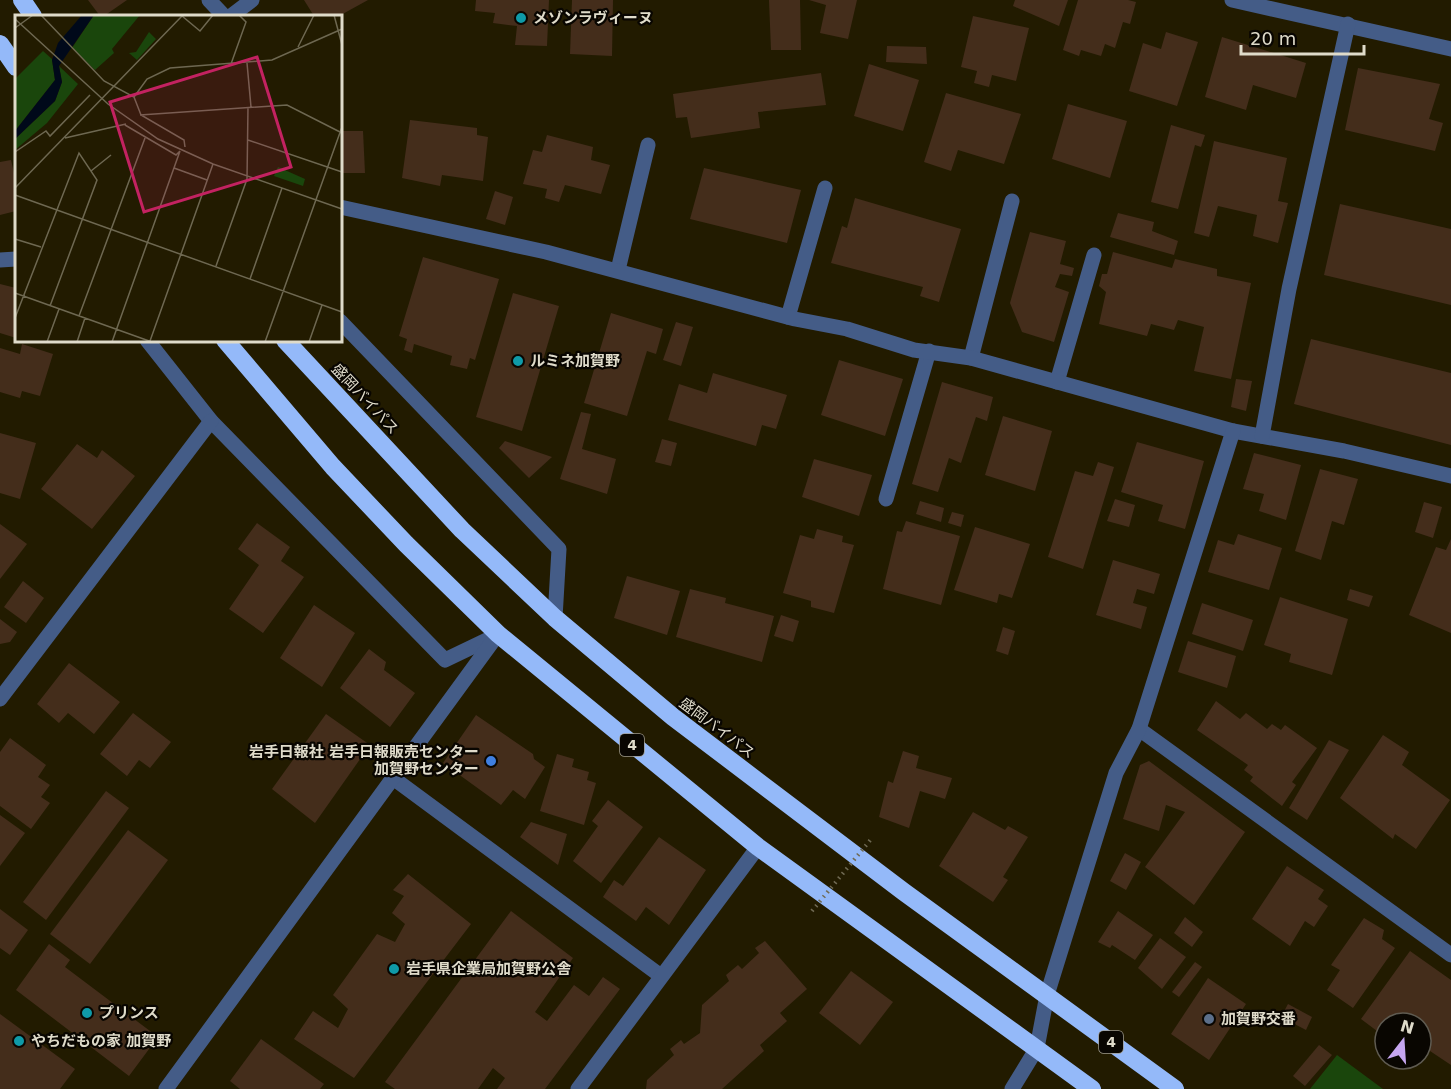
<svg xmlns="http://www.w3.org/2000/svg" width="1451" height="1089" font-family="'DejaVu Sans','Noto Sans JP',sans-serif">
  <rect width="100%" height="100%" fill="#221b00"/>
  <polygon fill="#1a460c" points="1337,1055 1383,1089 1310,1089"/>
  <g fill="#442d1b">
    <polygon points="88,0 127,0 104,16 100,16"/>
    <polygon points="304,0 368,0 339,16 314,16"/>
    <polygon points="476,0 549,0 547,46 515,45 517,26 493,23 495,13 475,11"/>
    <polygon points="572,0 613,0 612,56 570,54"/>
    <polygon points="769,0 800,0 801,50 771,50"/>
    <polygon points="809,0 857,0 848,39 820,33 826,5"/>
    <polygon points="1015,0 1068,0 1059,26 1013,6"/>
    <polygon points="1078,0 1128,0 1136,2 1130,24 1123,22 1115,48 1105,44 1101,56 1081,50 1079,56 1063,50"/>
    <polygon points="973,16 1029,28 1016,81 992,75 989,87 974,83 977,71 961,67"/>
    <polygon points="1166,32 1198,42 1177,106 1129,91 1143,43 1161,49"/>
    <polygon points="1222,37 1306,63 1296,98 1253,85 1246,110 1205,97"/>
    <polygon points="887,46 926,47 927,64 886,62"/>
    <polygon points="869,64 919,80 903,131 854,116"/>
    <polygon points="1358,68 1440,84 1429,119 1443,123 1435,151 1345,130"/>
    <polygon points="821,73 826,105 758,112 760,128 691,138 687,117 676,118 673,94"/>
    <polygon points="946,93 1021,114 1004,164 958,150 951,171 924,162"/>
    <polygon points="1068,104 1127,121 1110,178 1052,159"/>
    <polygon points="410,120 477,128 477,135 488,137 483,181 442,175 440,186 402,178"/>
    <polygon points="1171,125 1205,135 1201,147 1195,145 1178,209 1151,202"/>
    <polygon points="340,131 363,131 365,173 340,173"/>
    <polygon points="547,135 593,147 591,160 610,165 601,194 565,185 559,202 545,198 547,189 523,184 533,150 542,152"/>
    <polygon points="1214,141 1287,158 1278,201 1288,203 1278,243 1253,236 1257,215 1218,206 1209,237 1194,233"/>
    <polygon points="11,160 14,173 16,173 16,211 0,215 0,162"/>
    <polygon points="704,168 801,190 787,243 690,219"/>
    <polygon points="495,191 513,197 505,225 486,219"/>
    <polygon points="855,198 961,229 939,302 920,296 923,287 831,263 842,226 847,228"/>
    <polygon points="1340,204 1451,229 1451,305 1324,275"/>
    <polygon points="1118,213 1154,222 1152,231 1178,241 1174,255 1110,237"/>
    <polygon points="1030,232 1066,241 1060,264 1074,268 1072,276 1060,274 1055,287 1069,292 1054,342 1022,332 1010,303"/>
    <polygon points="1113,252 1172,268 1175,259 1217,269 1217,276 1251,283 1231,379 1194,371 1204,327 1178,320 1174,330 1151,324 1147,336 1099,324 1106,292 1099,286 1102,274 1107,274"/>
    <polygon points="423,257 499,279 475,360 470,358 467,369 450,365 452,356 414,344 412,353 404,350 407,339 399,336"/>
    <polygon points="0,284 16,288 16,338 0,333"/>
    <polygon points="513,293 559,306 522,431 476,417"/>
    <polygon points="611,313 663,329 656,354 647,351 627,416 584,403"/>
    <polygon points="676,322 693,327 681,366 663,360"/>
    <polygon points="1311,339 1451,373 1451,445 1294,404"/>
    <polygon points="22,344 53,354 40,396 22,391 20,398 0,392 0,348 20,354"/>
    <polygon points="839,360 903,379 885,436 821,415"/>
    <polygon points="713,373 787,395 776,429 762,425 756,446 668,420 679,384 707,393"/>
    <polygon points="1236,379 1252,381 1246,411 1231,407"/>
    <polygon points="942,382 993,397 987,421 976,417 961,463 949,458 938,492 912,484"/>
    <polygon points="581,412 591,414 582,449 616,459 607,494 560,479"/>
    <polygon points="1003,416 1052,431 1035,491 985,475"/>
    <polygon points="0,433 36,443 20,499 0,493"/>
    <polygon points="662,439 677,443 671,466 655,462"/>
    <polygon points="505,441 552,457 529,478 499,448"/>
    <polygon points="1137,442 1204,461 1185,529 1158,521 1163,505 1121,492"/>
    <polygon points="77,444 97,458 102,450 135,476 92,529 41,489"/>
    <polygon points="1254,453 1301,465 1286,520 1259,511 1264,494 1243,489"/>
    <polygon points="814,459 872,475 859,516 802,497"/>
    <polygon points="1098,462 1114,467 1083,569 1048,557 1075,471 1093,476"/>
    <polygon points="1320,469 1358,479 1344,525 1332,521 1321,560 1295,551"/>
    <polygon points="1115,499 1135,505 1129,527 1107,521"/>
    <polygon points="920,501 944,508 941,522 916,514"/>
    <polygon points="1424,502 1442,507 1433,538 1415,532"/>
    <polygon points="952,512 964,515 961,527 948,523"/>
    <polygon points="906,521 960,536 941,605 883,589 897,531 902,532"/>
    <polygon points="257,523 290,547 281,561 304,577 263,633 229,609 259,565 238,549"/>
    <polygon points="0,524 27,544 0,579"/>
    <polygon points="975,527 1030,544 1012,598 999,594 997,603 954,590"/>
    <polygon points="817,529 843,536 842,542 854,545 834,613 811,607 811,601 783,593 800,535 814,539"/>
    <polygon points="1238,534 1282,548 1269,590 1208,572 1218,540 1234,545"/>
    <polygon points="1451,539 1451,633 1409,615 1436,547 1446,550"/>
    <polygon points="1113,560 1160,574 1154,594 1137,589 1133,603 1147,607 1141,629 1096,615"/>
    <polygon points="627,576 680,591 667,635 614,618"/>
    <polygon points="23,581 44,598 26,623 4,607"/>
    <polygon points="690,589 726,598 725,603 774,616 762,662 676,637"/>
    <polygon points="1350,589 1373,596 1369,607 1347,600"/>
    <polygon points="1280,597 1348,619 1332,675 1289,662 1291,654 1264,645"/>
    <polygon points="1202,603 1253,620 1243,651 1192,634"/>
    <polygon points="314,605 355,633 322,687 280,658"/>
    <polygon points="781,615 799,621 793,642 774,636"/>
    <polygon points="0,619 17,632 10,642 0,644"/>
    <polygon points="1003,627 1015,631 1008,655 996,651"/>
    <polygon points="1188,641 1236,656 1227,688 1178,672"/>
    <polygon points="369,649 386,662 384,670 415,693 390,727 340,688"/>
    <polygon points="69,663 120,702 94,734 68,713 59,723 37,704"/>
    <polygon points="1216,701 1240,719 1246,713 1267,729 1272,724 1281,730 1285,725 1317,748 1292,782 1296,785 1282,806 1250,781 1253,777 1244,770 1248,765 1197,730"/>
    <polygon points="133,713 171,742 150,768 139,760 127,776 100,754"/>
    <polygon points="326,714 370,745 315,823 272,789"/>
    <polygon points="476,715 533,754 534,759 545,767 525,799 513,790 501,805 443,763"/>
    <polygon points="1383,735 1409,752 1402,765 1450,800 1416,849 1395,834 1393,839 1340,798"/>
    <polygon points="10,738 46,765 38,777 50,785 41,797 50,803 31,829 0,806 0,752"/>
    <polygon points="1329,740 1349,750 1307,820 1289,808"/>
    <polygon points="903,751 919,756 916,768 952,778 945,799 920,791 909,828 879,817 888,781 893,783"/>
    <polygon points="557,754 574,759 572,767 589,772 587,780 596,783 584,825 540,811"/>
    <polygon points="1149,761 1245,832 1194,905 1145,867 1185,812 1166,805 1159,831 1123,819 1140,765"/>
    <polygon points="106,791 129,808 46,920 23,902"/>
    <polygon points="608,800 643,827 601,883 573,861 598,826 592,821"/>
    <polygon points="973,812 1005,830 1008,826 1028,837 1003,877 1008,880 993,902 939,866"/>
    <polygon points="0,815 25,833 0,866"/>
    <polygon points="531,822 567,834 558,865 520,837"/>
    <polygon points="128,830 168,860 90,964 50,934"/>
    <polygon points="659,837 706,870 669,925 646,907 636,921 603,897 614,880 623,886"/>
    <polygon points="1125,853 1141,862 1126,890 1110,881"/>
    <polygon points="1287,866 1324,890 1318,899 1328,906 1314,927 1305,921 1290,946 1252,919"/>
    <polygon points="408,874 471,924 354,1078 294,1039 313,1011 338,1028 348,1009 333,995 377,934 395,942 405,924 392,913 404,896 393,890"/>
    <polygon points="0,909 28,930 10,955 0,948"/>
    <polygon points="511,911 573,958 535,1012 547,1021 574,985 589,996 603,977 620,989 545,1089 497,1089 505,1078 493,1068 478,1089 395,1089 385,1082"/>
    <polygon points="1118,911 1153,935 1135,960 1112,945 1110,948 1098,942"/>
    <polygon points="1185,917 1203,932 1192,947 1174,933"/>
    <polygon points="1364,918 1384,930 1382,939 1395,948 1353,1008 1327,990 1340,970 1331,965"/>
    <polygon points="1160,938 1186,957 1162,989 1138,968"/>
    <polygon points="765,941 807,989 780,1013 787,1021 760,1045 764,1051 722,1089 646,1089 647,1080 674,1055 670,1049 681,1040 684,1044 700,1033 702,1005 729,981 726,975 738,965 742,969 759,953 755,948"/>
    <polygon points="49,944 70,960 65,967 158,1037 129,1076 16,990"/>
    <polygon points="1410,951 1451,980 1451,1065 1421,1045 1421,1023 1385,1023 1385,1037 1361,1019"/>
    <polygon points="1195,962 1202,967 1179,997 1172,992"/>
    <polygon points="851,971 893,1002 860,1045 819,1013"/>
    <polygon points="1208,978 1246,1004 1209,1060 1171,1034"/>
    <polygon points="1288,1004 1312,1017 1306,1030 1281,1017"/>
    <polygon points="0,1014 75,1069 60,1089 0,1089"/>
    <polygon points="261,1039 324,1084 320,1089 240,1089 230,1081"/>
    <polygon points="1319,1045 1332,1055 1305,1086 1293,1076"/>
  </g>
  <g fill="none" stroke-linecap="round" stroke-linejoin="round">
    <g stroke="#445c87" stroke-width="15">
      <polyline points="618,270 648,145"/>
      <polyline points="788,317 825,188"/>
      <polyline points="971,358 1012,201"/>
      <polyline points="1057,382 1094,255"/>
      <polyline points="886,499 929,351"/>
    </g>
    <g stroke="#445c87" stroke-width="15">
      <polyline points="209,0 224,16"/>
      <polyline points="1232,0 1451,49"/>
      <polyline points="231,16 252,0"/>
      <polyline points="340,207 546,252 795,319 847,329 914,350 971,358 1233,431 1344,451 1451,476"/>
      <polyline points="0,260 16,259"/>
      <polyline points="340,321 559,549 555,618"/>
      <polyline points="147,340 211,421 445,660 493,637"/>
      <polyline points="1262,436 1289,289 1348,24"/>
      <polyline points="0,699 211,421"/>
      <polyline points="1139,729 1451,955"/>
      <polyline points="393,778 661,976"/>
      <polyline points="166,1089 498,634"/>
      <polyline points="578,1089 758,847"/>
      <polyline points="1012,1089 1037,1048 1047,995 1116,773 1139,729 1233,431"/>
    </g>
    <g stroke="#94b9f9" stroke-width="18">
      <polyline points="22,0 33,16"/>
      <polyline points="0,44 16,67"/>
      <polyline points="225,340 333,467 406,544 498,634 758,847 1092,1089"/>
      <polyline points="285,340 462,530 555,618 673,717 904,892 1175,1089"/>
    </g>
    <polyline stroke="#6f6952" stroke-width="4" stroke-dasharray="1.5 4.5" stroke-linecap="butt" points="812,911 872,838"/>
  </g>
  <g fill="#0f9aa8" stroke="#090601" stroke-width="2">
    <circle cx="521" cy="18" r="6"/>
    <circle cx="518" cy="361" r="6"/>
    <circle cx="394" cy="969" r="6"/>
    <circle cx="87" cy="1013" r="6"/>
    <circle cx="19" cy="1041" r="6"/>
  </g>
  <circle fill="#3f7fe0" stroke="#090601" stroke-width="2" cx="491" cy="761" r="6"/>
  <circle fill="#5c6f8a" stroke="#090601" stroke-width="2" cx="1209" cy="1019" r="6"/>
  <g text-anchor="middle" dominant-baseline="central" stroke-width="4.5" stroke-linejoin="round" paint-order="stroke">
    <g fill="#090601" stroke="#9f9b8e" stroke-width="1.5">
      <rect x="620" y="734" width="24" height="22" rx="4.5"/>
      <rect x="1099" y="1031" width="24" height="22" rx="4.5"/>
    </g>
    <g font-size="14" font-weight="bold" fill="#dfdbca">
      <text x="632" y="745">4</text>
      <text x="1111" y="1042">4</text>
    </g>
    <g font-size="15" font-weight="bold" fill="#dfdbca" stroke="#090601" text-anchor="start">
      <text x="533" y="18">メゾンラヴィーヌ</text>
      <text x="530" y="361">ルミネ加賀野</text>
      <text x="479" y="752" text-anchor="end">岩手日報社 岩手日報販売センター<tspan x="479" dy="17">加賀野センター</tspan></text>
      <text x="406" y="969">岩手県企業局加賀野公舎</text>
      <text x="99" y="1013">プリンス</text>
      <text x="1221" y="1019">加賀野交番</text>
      <text x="31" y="1041">やちだもの家 加賀野</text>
    </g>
    <g font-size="15" fill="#dfdbca" stroke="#090601">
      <text transform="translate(365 399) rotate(47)">盛岡バイパス</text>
      <text transform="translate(717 728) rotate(37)">盛岡バイパス</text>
    </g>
  </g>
  <g transform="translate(15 15)">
    <rect width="327" height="327" fill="#221b00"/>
    <path d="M79,0h46l-28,34 2,4 -19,17 -23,-22zM134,17l7,7 -19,21 -8,-7 7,-1zM28,36l9,8 3,21 -40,51v-52zM44,51l19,18 -31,39 -32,27v-11l40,-38 7,-19zM263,152l27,12 -2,7 -29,-10z" fill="#1a460c"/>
    <path d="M67,0h12l-35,51 3,16 -7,19 -40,38v-8l40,-51 -3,-20 6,-17z" fill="#00091a"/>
    <path fill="none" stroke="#6e6851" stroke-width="1.5" d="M26,0l63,66 30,16 7,18 43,25 1,7M319,0l8,30M167,1l18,15 13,-16M0,4l93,85 50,35 55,25 129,45M0,13l18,-13M283,32l16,-32M232,48l4,44M216,49l15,-42 -7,-7M119,82l13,-18 23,-11 102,-8 70,-31M125,100l147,-10 55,28M110,110l51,30 4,-4M50,123l61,-14M233,125l94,32M0,137l31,-21 4,5 40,-41M159,153l33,12M76,156l20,-16M0,173l168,-173M0,180l327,117M0,224l26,8M201,251l31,-87 1,-72M235,264l32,-91M0,278l137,49M64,301l66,-178M0,303l64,-165 18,27 -47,126M135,326l63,-177M32,327l12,-33M62,327l8,-24M97,327l68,-191M250,327l77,-215M294,327l13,-37"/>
    <path fill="#c32261" fill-opacity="0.15" stroke="#c32261" stroke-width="3" d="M242,42l34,110 -147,45 -34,-110z"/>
    <rect width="327" height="327" fill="none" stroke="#dfdbca" stroke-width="3"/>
  </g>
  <g transform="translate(1403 1041) rotate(17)"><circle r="28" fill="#090601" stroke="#5f5b51" stroke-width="1.5"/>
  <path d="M0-4.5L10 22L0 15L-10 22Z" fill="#c6a6f0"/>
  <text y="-9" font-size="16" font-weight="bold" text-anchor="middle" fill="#dfdbca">N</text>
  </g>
  <path d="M1241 45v9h123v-9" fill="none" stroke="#dfdbca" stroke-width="3"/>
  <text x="1250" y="45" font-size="18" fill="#dfdbca" stroke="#090601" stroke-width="4.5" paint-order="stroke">20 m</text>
</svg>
